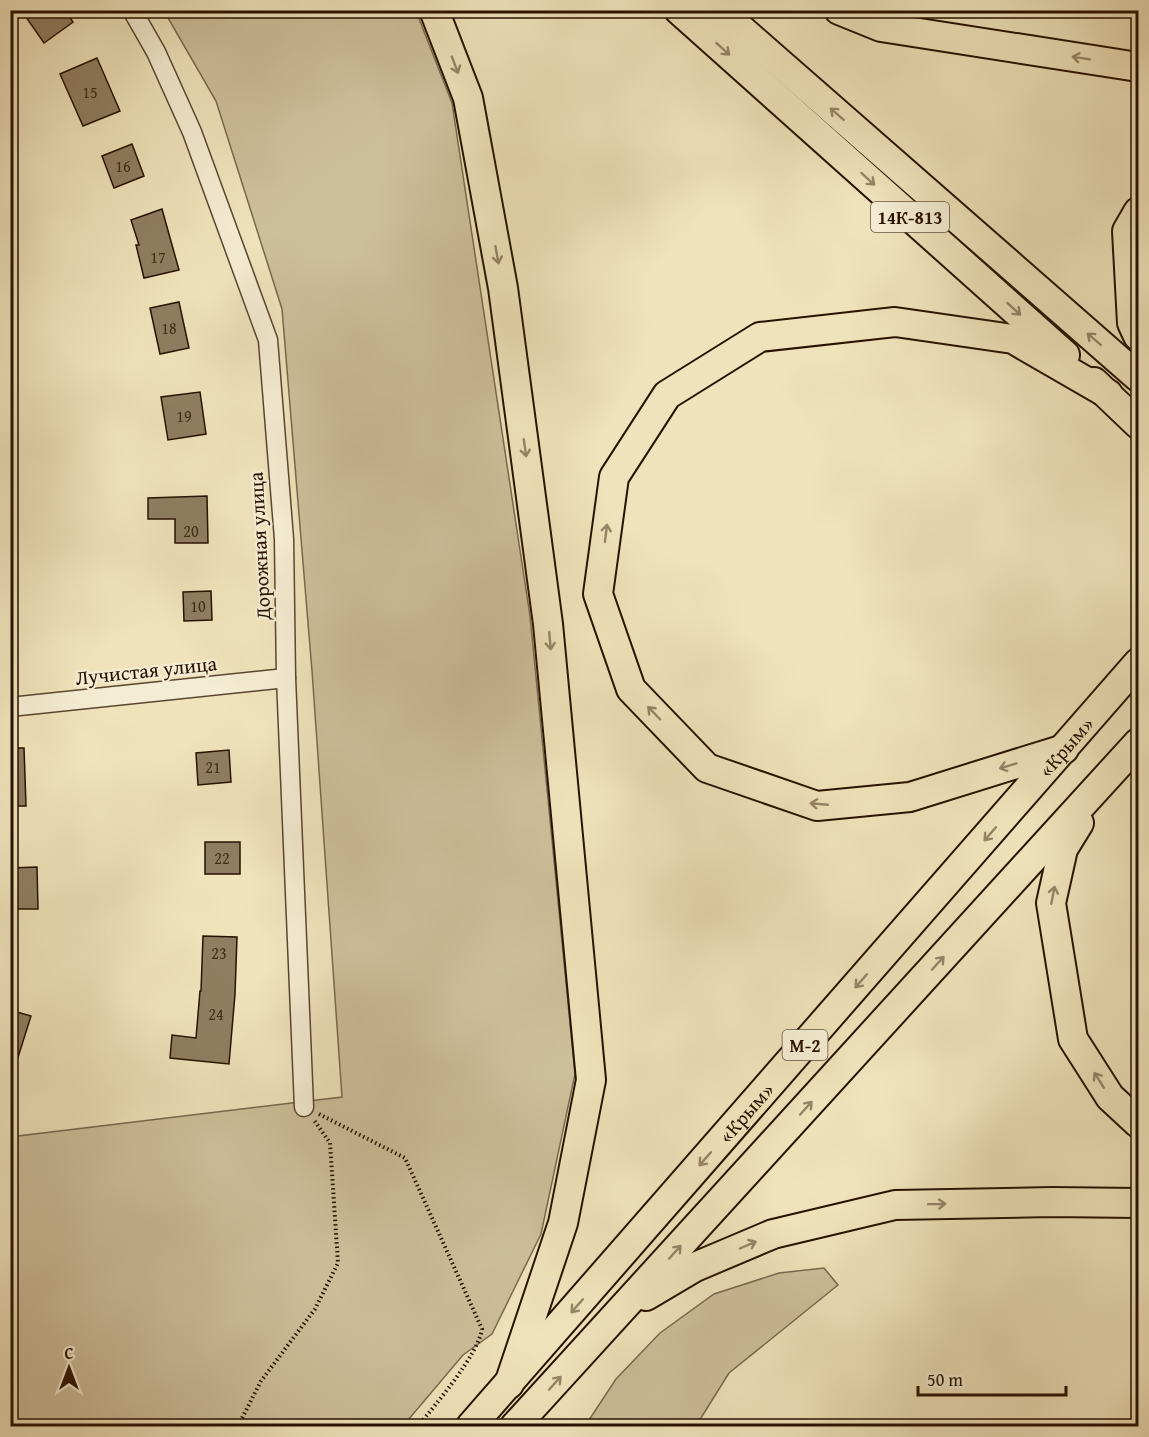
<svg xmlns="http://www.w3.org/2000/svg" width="1149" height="1437" font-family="'Gentium Book Plus',serif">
  <rect width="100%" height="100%" fill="#f0e3bb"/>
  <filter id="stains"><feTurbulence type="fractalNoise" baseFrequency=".00333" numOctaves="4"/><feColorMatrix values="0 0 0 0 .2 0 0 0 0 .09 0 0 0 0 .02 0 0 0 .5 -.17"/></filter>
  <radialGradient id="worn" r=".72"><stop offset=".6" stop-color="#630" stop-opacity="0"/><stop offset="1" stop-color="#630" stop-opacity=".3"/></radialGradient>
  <g fill="#cebf9b" stroke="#7a684e" stroke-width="1.5">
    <polygon points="164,11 416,11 452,103 530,616 575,1074 541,1234 492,1334 463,1355 403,1426 11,1426 10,1137 342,1097 312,671 282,309 216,101"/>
    <polygon points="824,1268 838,1285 729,1373 696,1426 585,1426 616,1379 660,1333 714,1294 779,1273"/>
  </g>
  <g fill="#907e62" stroke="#271101" stroke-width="1.5">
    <polygon points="21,10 65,10 73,22 44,43"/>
    <polygon points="97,58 120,111 83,126 60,74"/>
    <polygon points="132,144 144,176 114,188 102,156"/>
    <polygon points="162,209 179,270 144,278 136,245 139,245 131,220"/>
    <polygon points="179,302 189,348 160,354 150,308"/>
    <polygon points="200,392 206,434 168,440 161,397"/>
    <polygon points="207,496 208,543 175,543 175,519 148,519 148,498"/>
    <polygon points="211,591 212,620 184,621 183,592"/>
    <polygon points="10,748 24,748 26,806 10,806"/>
    <polygon points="229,750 231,782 198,785 196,753"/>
    <rect x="205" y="842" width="35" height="32"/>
    <polygon points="37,867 38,909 10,909 10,868"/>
    <polygon points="203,936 237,937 235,994 229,1064 170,1058 172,1035 196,1038 200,991 201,991"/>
    <polygon points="10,1010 31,1016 14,1070 10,1069"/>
  </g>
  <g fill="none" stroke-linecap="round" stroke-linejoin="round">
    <defs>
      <g id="street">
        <polyline points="132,10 156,52 192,132 268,340 284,539 286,678 304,1107"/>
        <polyline points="10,707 286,678"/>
      </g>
      <g id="primary">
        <polyline points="434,10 468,98 503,288 548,624 591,1080 563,1223 509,1384"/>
        <polyline points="679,10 1065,355"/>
        <polyline points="719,10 1138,377"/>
        <polyline points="839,10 881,27 1138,67"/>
        <polyline points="1138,212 1127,231 1132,323 1138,336"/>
        <polyline points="1094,382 1138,424"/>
        <polyline points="1064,749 910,797 817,806 707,768 631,689 598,594 614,477 667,395 760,337 895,322 1013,339 1108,394"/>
        <polyline points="1079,823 1063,849 1051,903 1073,1039 1110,1097 1138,1123"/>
        <polyline points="646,1296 695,1267 773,1234 895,1205 1052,1202 1138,1203"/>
        <path id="s1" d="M471,1426l667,-763"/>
        <polyline points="515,1426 1138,743"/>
      </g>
    </defs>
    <use href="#street" stroke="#594630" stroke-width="21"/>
    <use href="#primary" stroke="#271101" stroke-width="32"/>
    <g stroke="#271101" stroke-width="4" stroke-dasharray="1.5 3" stroke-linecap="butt">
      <path d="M319,1114l86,44 77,171c-4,26 -46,75 -64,97"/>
      <polyline points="238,1426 261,1381 315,1309 338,1263 330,1143 314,1120"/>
    </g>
    <use href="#street" stroke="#f5edd3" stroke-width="18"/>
    <use href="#primary" stroke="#f0e3bb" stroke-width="28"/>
  </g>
  <defs><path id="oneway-shaft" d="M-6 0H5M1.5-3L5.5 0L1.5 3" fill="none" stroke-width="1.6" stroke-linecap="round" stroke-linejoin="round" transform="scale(1.5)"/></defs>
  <g stroke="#968467">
    <use href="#oneway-shaft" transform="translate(723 49) rotate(42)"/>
    <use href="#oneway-shaft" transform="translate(1081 58) rotate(-171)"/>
    <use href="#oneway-shaft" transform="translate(455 65) rotate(69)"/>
    <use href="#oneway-shaft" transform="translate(837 114) rotate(-139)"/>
    <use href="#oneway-shaft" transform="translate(868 179) rotate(42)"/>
    <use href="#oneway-shaft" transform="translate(497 255) rotate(80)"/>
    <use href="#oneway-shaft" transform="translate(1014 309) rotate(42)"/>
    <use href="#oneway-shaft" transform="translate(1094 339) rotate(-139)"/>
    <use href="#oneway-shaft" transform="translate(525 448) rotate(82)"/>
    <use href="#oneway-shaft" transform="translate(606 533) rotate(-83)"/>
    <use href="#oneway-shaft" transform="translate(550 641) rotate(85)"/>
    <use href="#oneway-shaft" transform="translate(654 713) rotate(-134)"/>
    <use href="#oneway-shaft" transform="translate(1008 766) rotate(163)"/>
    <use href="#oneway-shaft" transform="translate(819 804) rotate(-175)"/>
    <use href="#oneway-shaft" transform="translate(990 834) rotate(131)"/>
    <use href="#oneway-shaft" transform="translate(1053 895) rotate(-79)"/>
    <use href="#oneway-shaft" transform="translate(938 963) rotate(-48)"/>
    <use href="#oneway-shaft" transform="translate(861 981) rotate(131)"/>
    <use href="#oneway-shaft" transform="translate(1099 1080) rotate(-122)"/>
    <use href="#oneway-shaft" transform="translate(806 1108) rotate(-48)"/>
    <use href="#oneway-shaft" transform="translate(705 1159) rotate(131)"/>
    <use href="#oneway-shaft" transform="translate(937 1204) rotate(-1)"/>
    <use href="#oneway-shaft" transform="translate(748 1245) rotate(-23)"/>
    <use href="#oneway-shaft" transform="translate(675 1252) rotate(-48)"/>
    <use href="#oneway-shaft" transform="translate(577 1306) rotate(131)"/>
    <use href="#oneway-shaft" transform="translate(555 1383) rotate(-48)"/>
  </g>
  <g text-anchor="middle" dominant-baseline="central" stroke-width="4.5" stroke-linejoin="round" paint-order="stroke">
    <g font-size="16" fill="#412c19">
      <text x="90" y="92">15</text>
      <text x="123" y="166">16</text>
      <text x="158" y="257">17</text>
      <text x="169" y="328">18</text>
      <text x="184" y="416">19</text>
      <text x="191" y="531">20</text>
      <text x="198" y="606">10</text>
      <text x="213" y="767">21</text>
      <text x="222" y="858">22</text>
      <text x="219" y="953">23</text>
      <text x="216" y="1014">24</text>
    </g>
    <g fill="#f5edd3" stroke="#655340" stroke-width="1.5">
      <rect x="871" y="202" width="78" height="30" rx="4.5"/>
      <rect x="782.5" y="1030" width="45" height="30" rx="4.5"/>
    </g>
    <g font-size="18" font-weight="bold" fill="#271101">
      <text x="910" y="217">14К-813</text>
      <text x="805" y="1045">М-2</text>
    </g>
    <g font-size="20" fill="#271101" stroke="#f5edd3">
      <text transform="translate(259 546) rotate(-93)">Дорожная улица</text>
      <text transform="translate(146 670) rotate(-6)">Лучистая улица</text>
      <text stroke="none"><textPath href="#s1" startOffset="903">«Крым»</textPath></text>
      <text stroke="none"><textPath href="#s1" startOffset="417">«Крым»</textPath></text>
    </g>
  </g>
  <rect width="1149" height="1437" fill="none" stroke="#f0e3bb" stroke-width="36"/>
  <rect x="12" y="12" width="1125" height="1413" fill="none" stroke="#271101" stroke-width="3"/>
  <rect x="18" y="18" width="1113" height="1401" fill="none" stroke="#271101" stroke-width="1.5"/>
  <g transform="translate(69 1368)" stroke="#f5edd3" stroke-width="4.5" paint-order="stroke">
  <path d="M0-4.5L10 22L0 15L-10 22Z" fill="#271101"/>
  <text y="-9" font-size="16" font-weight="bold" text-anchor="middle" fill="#271101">С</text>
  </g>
  <path d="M918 1386v9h148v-9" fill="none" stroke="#271101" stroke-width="3"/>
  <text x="927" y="1386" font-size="18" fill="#271101" stroke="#f5edd3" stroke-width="4.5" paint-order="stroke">50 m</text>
  <rect width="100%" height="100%" filter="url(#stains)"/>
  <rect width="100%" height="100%" fill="url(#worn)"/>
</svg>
